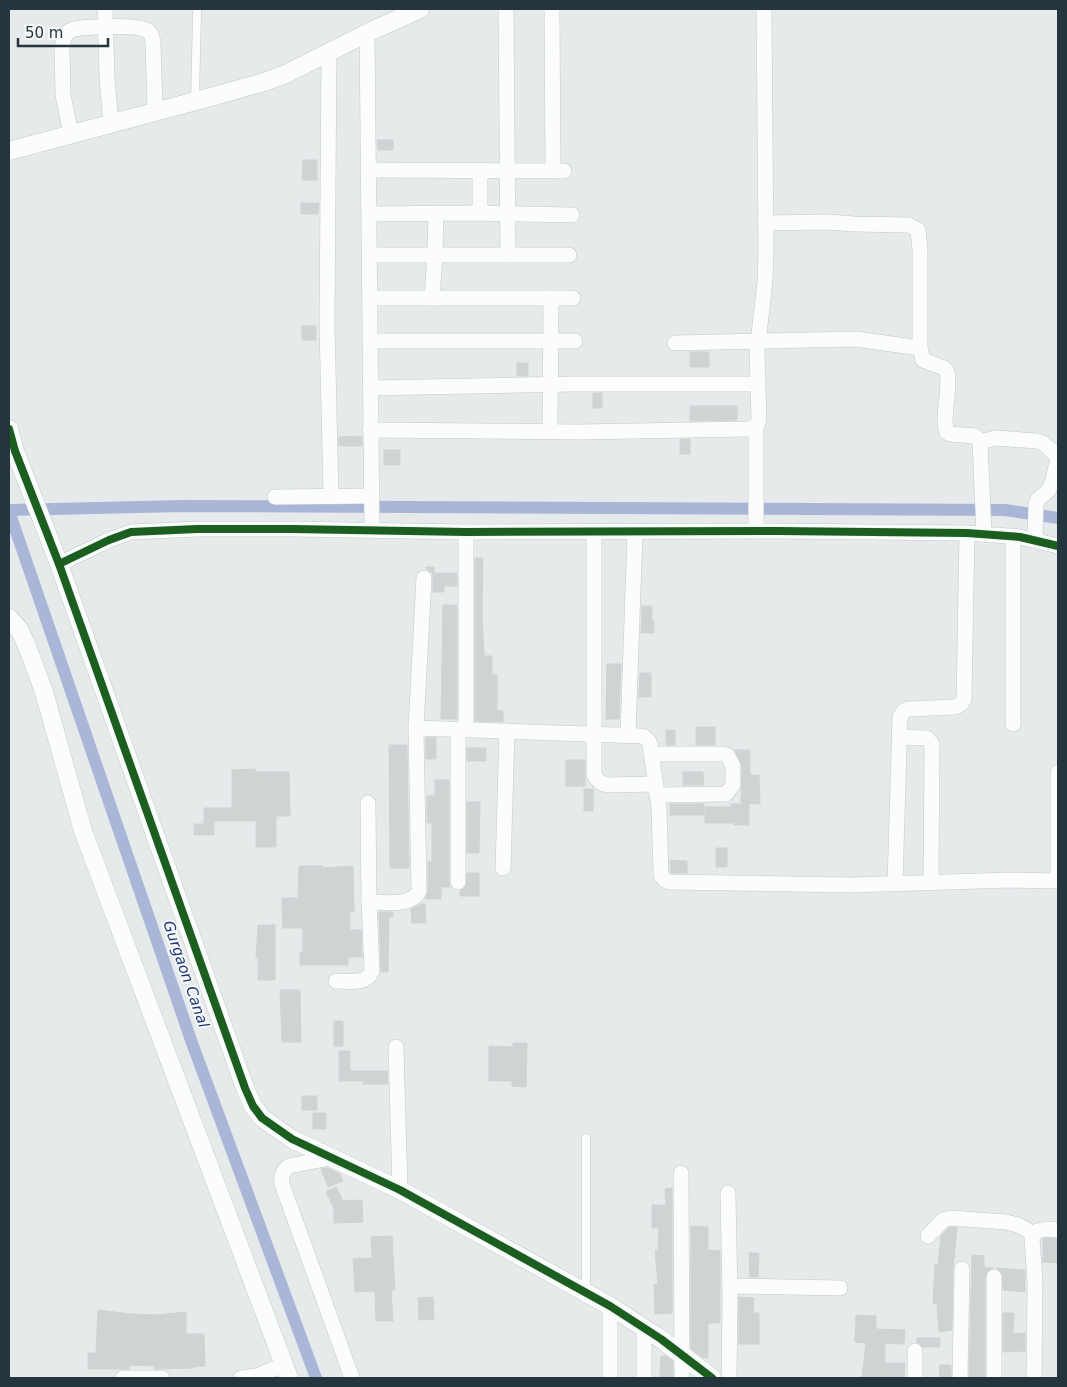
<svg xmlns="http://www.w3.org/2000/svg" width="1067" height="1387" font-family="'DejaVu Sans',sans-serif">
  <rect width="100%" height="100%" fill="#e6eaeb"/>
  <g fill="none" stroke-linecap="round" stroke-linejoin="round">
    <g stroke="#aab6d7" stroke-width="12">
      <polyline points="9,510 183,506 1005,510 1058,518"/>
      <polyline points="9,511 192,1043 316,1378"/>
    </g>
  </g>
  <g fill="#cfd3d3" stroke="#cfd3d4">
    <polygon points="377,140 393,140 393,150 378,150"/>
    <polygon points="303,160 317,160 317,180 302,180"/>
    <polygon points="301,203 319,203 318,214 301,214"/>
    <rect x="302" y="326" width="14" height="14"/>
    <rect x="690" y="352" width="19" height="15"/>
    <rect x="517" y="363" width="11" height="13"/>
    <rect x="593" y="393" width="9" height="15"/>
    <polygon points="690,406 737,406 737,420 690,421"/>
    <polygon points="362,436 362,446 339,446 339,437"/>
    <polygon points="690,439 690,454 680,454 680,440"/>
    <rect x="384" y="450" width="16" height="15"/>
    <polygon points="475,558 483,558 482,613 484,656 492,656 492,675 497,675 497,711 503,711 503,722 475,721"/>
    <polygon points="425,567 434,567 434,573 457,573 457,586 444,586 444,592 433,592 433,574"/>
    <polygon points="443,605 457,605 457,719 441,719"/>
    <polygon points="642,606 652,606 652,621 654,621 654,633 641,633"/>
    <polygon points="607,664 621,664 619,719 606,719"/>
    <polygon points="640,673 651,673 651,697 639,697"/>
    <rect x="696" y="727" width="19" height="18"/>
    <rect x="666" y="730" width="9" height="15"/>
    <rect x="426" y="738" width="10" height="21"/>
    <polygon points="389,745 407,745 409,868 390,868"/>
    <rect x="467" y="748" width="19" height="13"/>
    <polygon points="735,750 750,750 750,775 759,775 760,804 741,803 742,766"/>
    <rect x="566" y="760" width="19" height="26"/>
    <polygon points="256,769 256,772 289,772 290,816 276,816 276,847 256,847 256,821 214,821 214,835 194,835 194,824 204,824 204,808 232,808 232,770"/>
    <polygon points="683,772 703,772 704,785 683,785"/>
    <polygon points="435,780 449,780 449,882 450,887 441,887 441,899 425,899 428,891 428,862 432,862 432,823 427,823 427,796 435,796"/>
    <rect x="584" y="789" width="9" height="22"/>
    <polygon points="467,802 480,802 479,853 467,853"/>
    <rect x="670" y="804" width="34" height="11"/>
    <polygon points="731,804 749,804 749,825 734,825 734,823 705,823 705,807 731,807"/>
    <rect x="716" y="848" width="11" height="19"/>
    <polygon points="670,860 687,861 687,873 671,873"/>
    <polygon points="299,866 323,866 323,868 353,866 354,912 350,912 350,930 361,930 362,957 348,957 348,965 300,965 300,952 303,952 303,928 283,928 282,907 282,898 298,898"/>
    <polygon points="467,873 479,873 479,896 460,896 460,891 466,886"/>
    <polygon points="421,904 425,904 426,923 412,923 411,909"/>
    <polygon points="379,912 393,912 393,917 389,917 388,972 381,972"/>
    <polygon points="258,925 275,925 275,980 258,980 258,958 256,958"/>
    <polygon points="280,990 300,990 301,1042 282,1042"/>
    <rect x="334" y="1021" width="9" height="25"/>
    <polygon points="513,1043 527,1043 526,1087 512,1086 512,1081 489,1081 489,1046 513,1047"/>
    <polygon points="339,1051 350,1051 350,1071 387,1071 388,1084 363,1084 363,1081 339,1081"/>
    <rect x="302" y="1096" width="15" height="14"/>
    <rect x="313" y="1113" width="13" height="16"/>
    <polygon points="328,1168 340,1174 343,1181 328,1187 321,1169"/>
    <polygon points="336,1187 343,1201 362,1200 363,1222 334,1223 334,1208 326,1192"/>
    <polygon points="672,1188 672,1313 655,1314 654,1285 658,1284 655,1250 658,1250 659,1228 652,1228 652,1205 666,1205 665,1189"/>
    <polygon points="691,1226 708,1227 708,1250 720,1251 720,1323 708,1323 708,1358 703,1358 691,1349"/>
    <polygon points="952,1227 957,1228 953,1269 952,1330 939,1332 937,1304 933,1304 935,1264 938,1265 941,1236 948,1228"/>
    <polygon points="392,1236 395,1290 391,1290 393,1321 376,1321 375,1291 355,1292 353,1259 372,1258 371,1237"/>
    <polygon points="1048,1238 1058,1239 1058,1263 1043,1262 1043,1239"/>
    <polygon points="749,1253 759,1253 758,1277 750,1277"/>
    <polygon points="972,1255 984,1256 984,1267 993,1268 986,1272 985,1277 985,1378 969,1378"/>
    <polygon points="996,1268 1025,1270 1025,1292 1003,1290 1002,1273"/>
    <polygon points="433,1297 434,1319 419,1320 418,1298"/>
    <polygon points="739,1297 754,1298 753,1313 759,1313 759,1344 739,1344"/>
    <polygon points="98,1310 131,1314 156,1315 186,1312 186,1334 204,1334 205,1366 193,1367 193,1368 155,1369 155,1366 129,1365 129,1369 88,1369 88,1353 96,1353"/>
    <polygon points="1003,1313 1014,1313 1013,1334 1025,1333 1025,1351 1003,1352"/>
    <polygon points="856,1315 876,1316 876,1329 905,1330 904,1344 885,1343 885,1363 905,1363 904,1378 862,1378 866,1343 855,1342"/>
    <polygon points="917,1338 940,1338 940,1347 923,1347 917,1342"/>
    <polygon points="661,1356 666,1356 673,1361 673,1378 660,1378"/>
    <polygon points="940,1365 951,1365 951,1378 939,1378"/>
  </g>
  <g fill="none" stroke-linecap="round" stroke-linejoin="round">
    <defs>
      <g id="service">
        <polyline points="195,101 197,12"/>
        <polyline points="586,1293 586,1138"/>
      </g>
      <g id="minor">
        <polyline points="105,9 107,78 111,123"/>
        <polyline points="506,9 508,255"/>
        <polyline points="552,9 553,170"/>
        <polyline points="367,33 372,530"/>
        <polyline points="329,52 327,325 331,496"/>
        <path d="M71,134l-8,-39 -1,-48 2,-10 4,-5 6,-3c13,-2 62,-5 72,1 6,3 6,7 7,13l2,68"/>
        <polyline points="369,170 564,171"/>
        <polyline points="480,170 480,213"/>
        <polyline points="370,214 468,213 572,215"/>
        <path d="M765,223l64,-1 25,2 55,1 9,5 2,20v98l3,12 21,8 3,3c4,19 -6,48 0,61l3,2 25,2 5,6 4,91"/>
        <polyline points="370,255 569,255"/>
        <polyline points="370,298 573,298"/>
        <polyline points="432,298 435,255 436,213"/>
        <polyline points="370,341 575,341"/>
        <polyline points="675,343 856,339 920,348"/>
        <polyline points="371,388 574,384 758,384"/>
        <polyline points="370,430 578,432 749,429 756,426 759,420 757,351 765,282 766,251 764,9"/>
        <polyline points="550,431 551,298"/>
        <polyline points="980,442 996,438 1037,441 1043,443 1058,457"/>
        <polyline points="275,497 372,496"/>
        <path d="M594,531v243c3,7 7,10 14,11l48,-1"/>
        <polyline points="756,531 756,426"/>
        <polyline points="1035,540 1036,504 1038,499 1048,491 1052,483 1058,459"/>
        <polyline points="59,564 109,540 131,532 197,529 293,529 466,532 777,531 967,533 1020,537 1058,546"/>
        <polyline points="1013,724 1013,536"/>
        <polyline points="416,728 643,736 648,740 650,744 659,808 661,875 665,880 669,882 852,885 1010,880 1058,881"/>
        <polyline points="458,730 458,882"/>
        <polyline points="466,730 466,532"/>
        <polyline points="628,735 635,531"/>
        <polyline points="899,737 927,738 932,744 931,882"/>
        <polyline points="651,754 722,754 727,755 733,766 733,785 726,794 657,795"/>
        <polyline points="503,868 507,731"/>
        <polyline points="1058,881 1058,772"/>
        <polyline points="895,883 900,717 904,711 908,709 955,707 961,704 964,699 967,533"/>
        <path d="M369,902c15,0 43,5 50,-11l-3,-163 8,-150"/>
        <path d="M336,981c12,0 31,4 36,-10l-3,-69 -1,-99"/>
        <polyline points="396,1047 400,1190"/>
        <path d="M330,1158l-41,8c-7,5 -8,10 -7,18l70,194"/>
        <polyline points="681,1173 682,1378"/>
        <polyline points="728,1193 730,1297 729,1378"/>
        <polyline points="928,1236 943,1220 951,1218 1006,1222 1018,1225 1034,1234"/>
        <polyline points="730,1286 840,1288"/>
        <polyline points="610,1306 610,1378"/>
        <polyline points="644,1329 644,1378"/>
        <polyline points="123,1378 162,1378"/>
        <polyline points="241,1378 257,1376 283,1365"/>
        <polyline points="915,1378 915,1351"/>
        <polyline points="960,1378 962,1269"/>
        <polyline points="994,1378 994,1277"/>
        <polyline points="1034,1378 1035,1283 1032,1237 1037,1231 1047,1229 1058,1230"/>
      </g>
      <g id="tertiary">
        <polyline points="9,151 218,95 264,82 286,74 367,33 420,9"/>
        <polyline points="9,429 15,451 59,564 245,1088 253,1106 262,1118 292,1139 400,1190 610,1306 661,1339 712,1378"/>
        <polyline points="9,618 19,629 27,646 44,692 83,831 289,1378"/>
      </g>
    </defs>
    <use href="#service" stroke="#c5c8ca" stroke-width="9"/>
    <use href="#minor" stroke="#c5c8ca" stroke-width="16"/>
    <use href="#tertiary" stroke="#c5c8ca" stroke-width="19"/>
    <use href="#service" stroke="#fbfcfc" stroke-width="8"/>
    <use href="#minor" stroke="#fbfcfc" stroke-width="15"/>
    <use href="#tertiary" stroke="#fbfcfc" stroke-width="18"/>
    <defs>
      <g id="cycleway">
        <polyline points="9,429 15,451 59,564 245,1088 253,1106 262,1118 292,1139 400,1190 610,1306 661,1339 712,1378"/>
        <polyline points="59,564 109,540 131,532 197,529 293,529 466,532 777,531 967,533 1020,537 1058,546"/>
      </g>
    </defs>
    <use href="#cycleway" stroke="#f5f9f9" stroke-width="11"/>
    <use href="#cycleway" stroke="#1b5e20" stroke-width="8"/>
  </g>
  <g text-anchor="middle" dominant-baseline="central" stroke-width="4" stroke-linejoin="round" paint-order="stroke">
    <g font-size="15" font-style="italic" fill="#223576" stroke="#f5f9f9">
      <text transform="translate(186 974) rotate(71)">Gurgaon Canal</text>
    </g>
  </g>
  <rect width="1067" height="1387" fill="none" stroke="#25353d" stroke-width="20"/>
  <path d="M18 38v8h90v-8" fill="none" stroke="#25353d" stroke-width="2.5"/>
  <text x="25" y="38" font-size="15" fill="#25353d" stroke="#f5f9f9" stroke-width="4" paint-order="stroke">50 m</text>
</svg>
